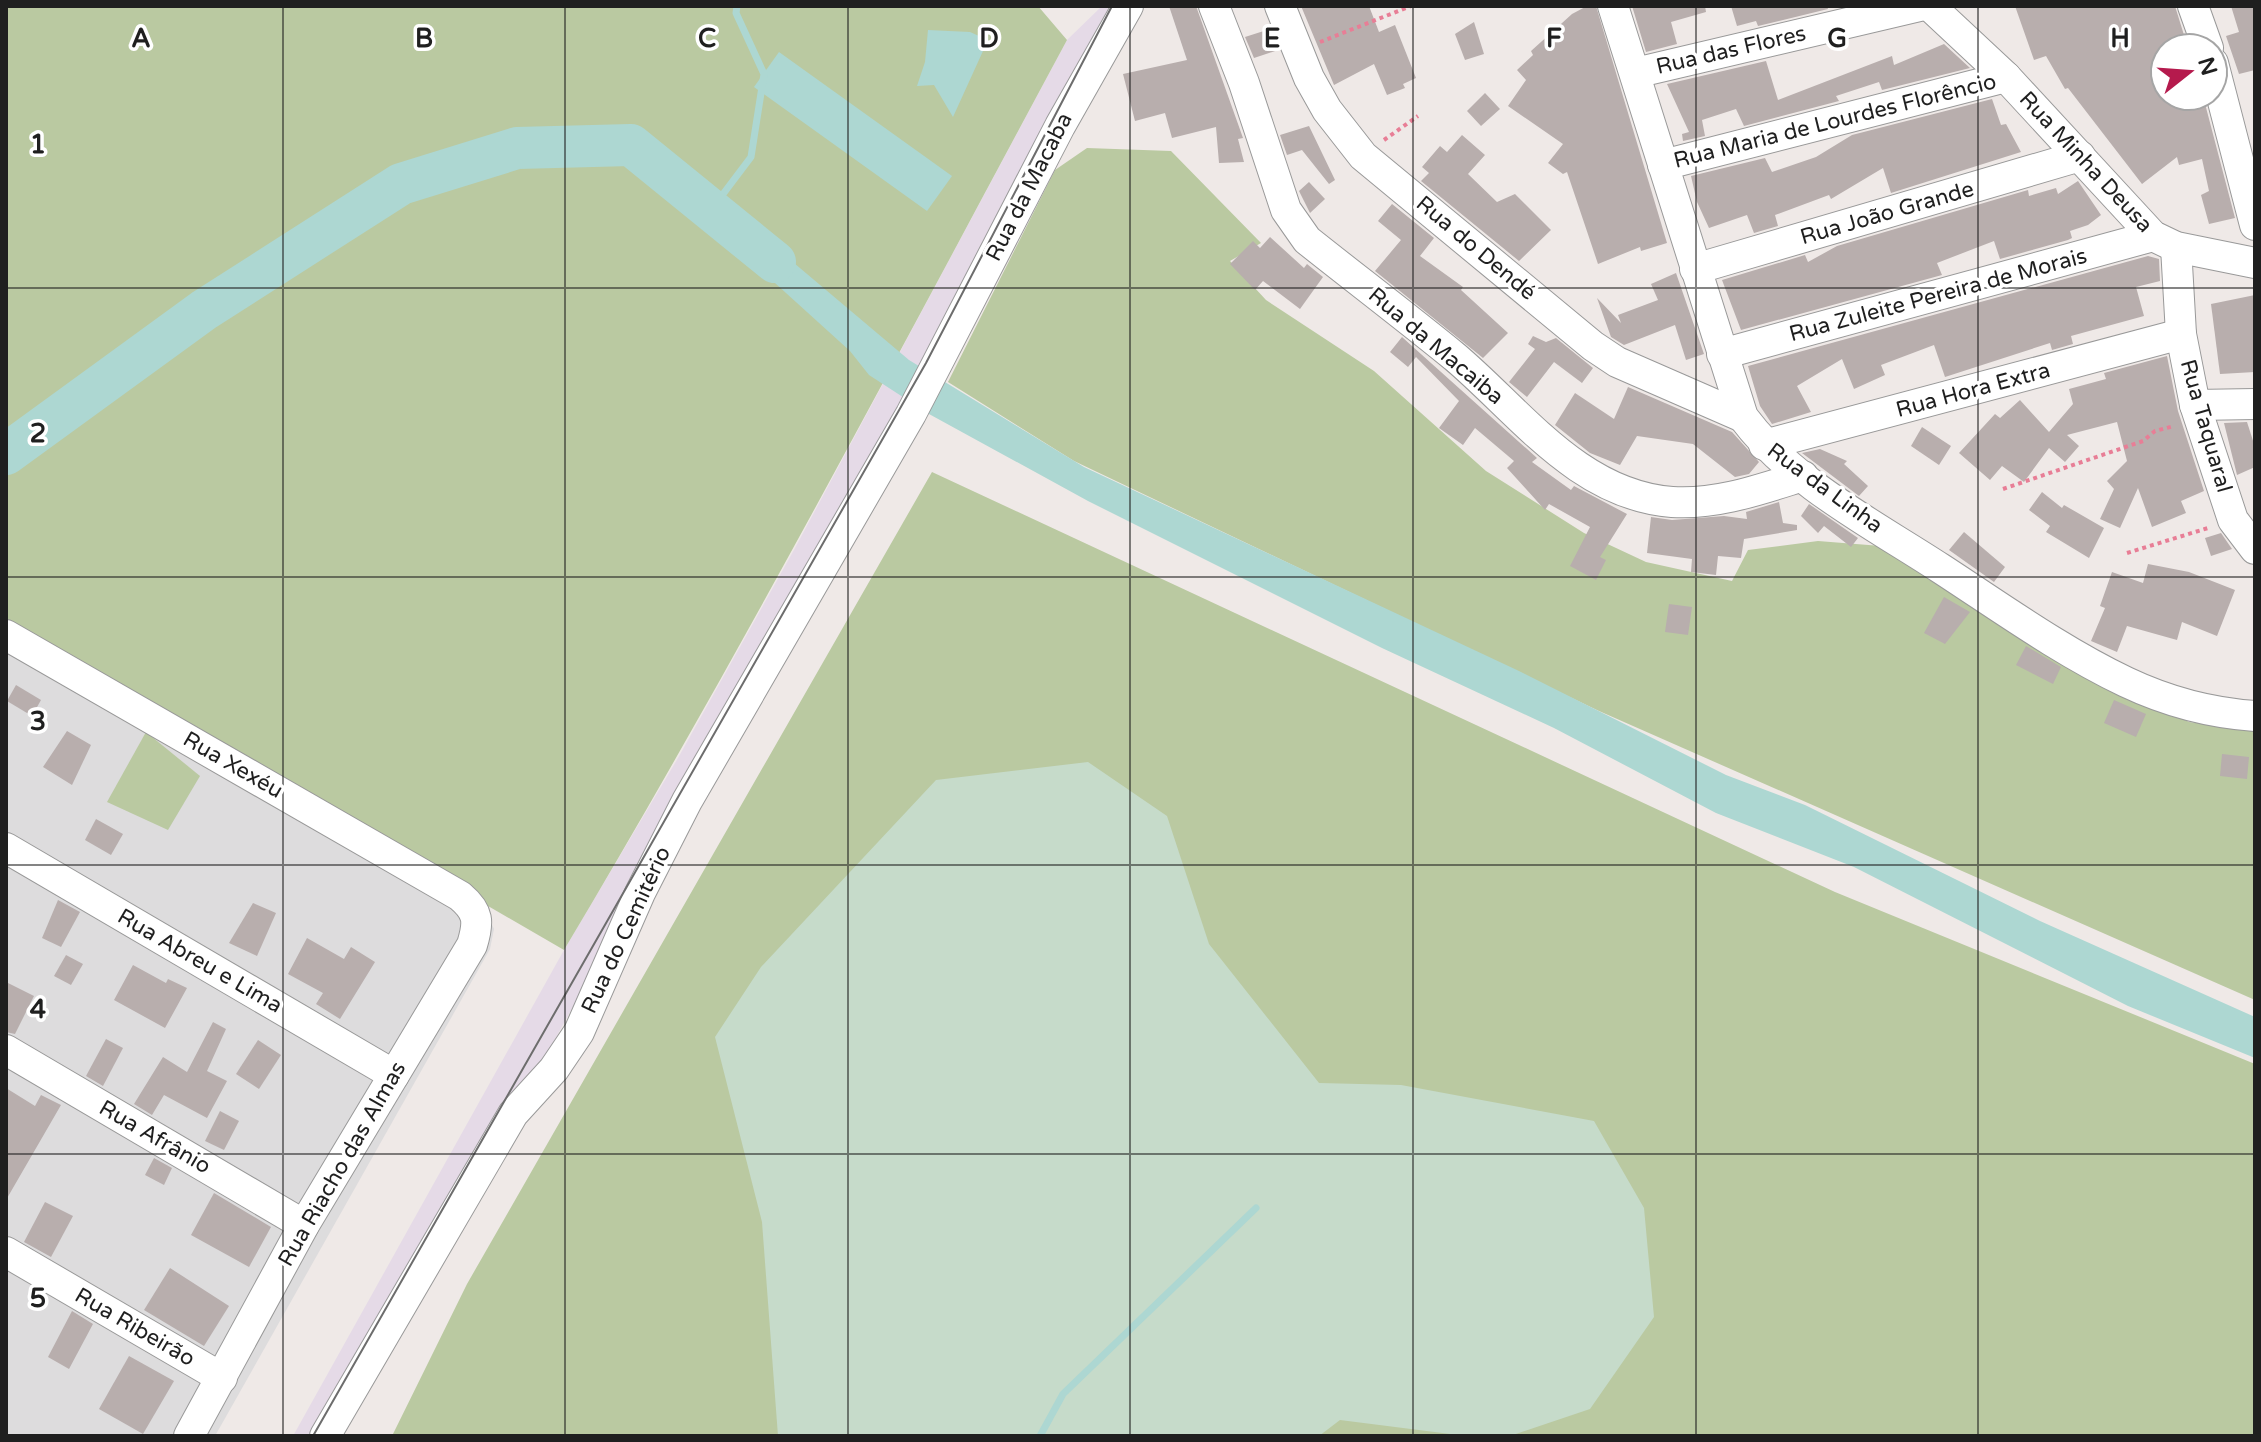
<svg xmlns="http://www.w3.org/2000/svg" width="2261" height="1442" font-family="'Varela Round',sans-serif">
  <rect width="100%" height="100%" fill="#efe9e7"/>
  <polygon fill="#dddcdd" points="6,626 489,918 494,929 490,949 215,1436 6,1436"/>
  <polygon fill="#e5dae7" points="1102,6 1128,6 544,1059 324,1436 293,1436 564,950 678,758 795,548 1067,40"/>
  <g fill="#bac9a1">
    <path d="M6,6h1032l29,34c-164,305 -325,612 -503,910l-558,-324z"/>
    <polygon points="1087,148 1171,151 1261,243 1230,261 1266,300 1374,371 1486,471 1584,533 1646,562 1732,581 1748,550 1818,541 1881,546 2099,678 2189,722 2255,730 2255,1000 1599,711 1074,461 948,382 1055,170"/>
    <polygon points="932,472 1835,892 2255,1064 2255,1436 392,1436 467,1284"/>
    <polygon points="146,732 200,776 168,830 107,802"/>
  </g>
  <polygon fill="#c6dbca" points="1088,762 1167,816 1209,944 1319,1083 1401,1085 1594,1121 1644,1208 1654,1317 1590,1409 1510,1436 1466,1436 1340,1420 1319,1436 778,1436 762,1222 715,1037 761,967 936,780"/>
  <g fill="#add7d2">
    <polygon points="928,30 970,32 988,40 953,117 934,85 917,86 925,62"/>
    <polygon points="779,52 952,176 927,211 754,87"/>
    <polygon points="743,220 909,360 1084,467 1519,671 1726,775 1805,805 2040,921 2255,1017 2255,1058 2128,1006 1854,867 1716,813 1554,728 1382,648 1088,501 929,414 869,375 850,351 721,234"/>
  </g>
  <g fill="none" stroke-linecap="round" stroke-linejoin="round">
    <g stroke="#add7d2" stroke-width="7">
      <polyline points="711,210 751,157 764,74 736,13 737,6"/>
      <polyline points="1040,1436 1063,1394 1256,1208"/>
    </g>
    <polyline stroke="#add7d2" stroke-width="42" points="6,454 204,310 401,184 517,148 631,145 775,262"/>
  </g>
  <g fill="#b8aead">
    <polygon points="1169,6 1196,6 1243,138 1238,139 1244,162 1219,163 1216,127 1172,138 1165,113 1135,121 1123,74 1187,60"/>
    <polygon points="1301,6 1369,6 1379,32 1395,25 1416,78 1403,84 1405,88 1387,95 1374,64 1334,85"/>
    <polygon points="1587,6 1596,6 1667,243 1641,251 1640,247 1598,264 1567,172 1563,174 1548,163 1563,144 1508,106 1526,80 1517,70 1533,55 1531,51 1572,14"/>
    <polygon points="1632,6 1705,6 1706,12 1671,22 1677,44 1646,52"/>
    <polygon points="1731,6 1827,6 1828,9 1758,26 1756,21 1737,26"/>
    <polygon points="2015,6 2175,6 2188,48 2165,48 2165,96 2203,96 2235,218 2209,224 2201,195 2209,191 2202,159 2179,165 2177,157 2142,184 2068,88 2065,89 2046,56 2034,60"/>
    <polygon points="2231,6 2255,6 2255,70 2239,74 2226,36 2239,32"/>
    <polygon points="1474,22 1484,54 1465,60 1455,34"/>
    <polygon points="1270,29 1278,50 1254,58 1245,37"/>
    <polygon points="1944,44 1970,68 1882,90 1879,82 1836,96 1839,101 1744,126 1736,109 1702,120 1705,136 1683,141 1682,134 1689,132 1667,84 1766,61 1778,100 1892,56 1894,65"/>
    <polygon points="1485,93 1500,109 1481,126 1467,111"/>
    <polygon points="1992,99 2001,125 2006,124 2021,152 1891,193 1883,168 1831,199 1829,195 1775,215 1778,226 1754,233 1747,215 1709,228 1697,202 1691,176 1765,158 1772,172 1816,157 1852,135"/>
    <polygon points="1309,126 1335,180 1329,184 1302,150 1287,155 1280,135"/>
    <polygon points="1462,135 1485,155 1468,174 1497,202 1515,194 1551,230 1519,261 1421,181 1429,173 1422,167 1440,146 1447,152"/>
    <polygon points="2078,181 2101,215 2088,225 2070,231 2072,238 2068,240 2000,259 1994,241 1937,263 1942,275 1741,330 1722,280 1805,255 1808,262 1837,246 2028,190 2029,196 2056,188 2058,194"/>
    <polygon points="1309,182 1325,199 1310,213 1299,191"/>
    <polygon points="1392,204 1434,238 1420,256 1463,287 1461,290 1508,333 1483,358 1375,271 1401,240 1378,221"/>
    <polygon points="1270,237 1304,268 1307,264 1323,277 1300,309 1263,281 1255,290 1230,264 1253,241 1260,248"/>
    <polygon points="2148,256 2159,259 2160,281 2136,287 2144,316 2071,336 2073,344 2052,350 2050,343 1945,377 1934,345 1881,365 1885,375 1854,389 1842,359 1797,386 1811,412 1772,424 1760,406 1748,366"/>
    <polygon points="1676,273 1704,354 1686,360 1675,325 1624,345 1611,337 1597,298 1621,323 1618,315 1658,300 1651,284"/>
    <polygon points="2255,295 2255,372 2220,374 2211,304"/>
    <polygon points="1533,336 1546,342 1556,338 1593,368 1582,383 1554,362 1527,397 1509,382 1535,349 1528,344"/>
    <polygon points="1402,337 1537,458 1532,462 1571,490 1574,486 1627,514 1600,557 1606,560 1596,580 1570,566 1590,527 1549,504 1545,510 1507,468 1514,461 1475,428 1463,445 1439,428 1459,401 1416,357 1408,367 1390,352"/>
    <polygon points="2167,356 2178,411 2204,491 2181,501 2186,513 2152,527 2138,488 2120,528 2100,519 2114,489 2107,481 2127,461 2117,422 2067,435 2079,446 2065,462 2049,448 2024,482 2002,466 1990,480 1959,453 1995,414 2000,418 2020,400 2049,432 2073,404 2069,389 2106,379 2104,373"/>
    <polygon points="1628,387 1732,432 1759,462 1749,474 1735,477 1693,444 1637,436 1620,465 1590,453 1555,425 1575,393 1614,419"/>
    <polygon points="2247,422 2255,447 2255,467 2237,475 2224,423"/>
    <polygon points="1922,427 1951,446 1939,465 1911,446"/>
    <polygon points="1820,449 1847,461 1844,464 1868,486 1859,496 1802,453"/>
    <polygon points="2042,492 2062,508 2064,505 2104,528 2089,558 2046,532 2050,526 2029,510"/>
    <polygon points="1779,502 1783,523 1797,525 1797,530 1744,539 1741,558 1718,556 1716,575 1691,572 1692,559 1647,553 1651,517 1672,520 1724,516 1747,519 1746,512"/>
    <polygon points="1809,504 1858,538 1851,547 1824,526 1818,533 1801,516"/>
    <polygon points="1964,532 2005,567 1994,582 1949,550"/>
    <polygon points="2221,533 2232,549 2211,556 2205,538"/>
    <polygon points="2148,564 2189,572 2235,590 2217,636 2182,622 2177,640 2127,626 2117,652 2091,641 2105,608 2100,606 2112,572 2143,583"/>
    <polygon points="1944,597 1970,612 1945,644 1924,633"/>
    <polygon points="1669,604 1692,607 1688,635 1665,632"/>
    <polygon points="2026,646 2061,667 2053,684 2016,665"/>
    <polygon points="16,685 41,700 32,716 7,701"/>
    <polygon points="2114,700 2146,714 2136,737 2104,723"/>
    <polygon points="67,731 91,745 72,785 43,767"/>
    <polygon points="2222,754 2249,757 2247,779 2220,776"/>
    <polygon points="96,819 123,834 111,855 85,840"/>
    <polygon points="58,900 80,912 61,947 42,938"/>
    <polygon points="253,903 276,913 257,956 229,943"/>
    <polygon points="307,938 344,959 351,947 375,962 340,1019 316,1004 323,993 288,974"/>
    <polygon points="66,955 83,964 71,985 54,976"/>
    <polygon points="133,965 166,983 168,979 187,988 165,1028 114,1000"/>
    <polygon points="6,982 34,996 15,1034 6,1032"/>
    <polygon points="213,1022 226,1029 207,1071 227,1081 207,1118 164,1095 152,1115 134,1104 163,1057 187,1072"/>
    <polygon points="106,1039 123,1048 103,1086 86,1076"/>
    <polygon points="258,1040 281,1055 259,1089 236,1074"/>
    <polygon points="6,1088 35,1106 41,1095 61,1105 6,1200"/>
    <polygon points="220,1111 239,1121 224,1150 205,1141"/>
    <polygon points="154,1158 172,1168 164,1185 145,1175"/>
    <polygon points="214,1193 271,1227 249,1267 191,1235"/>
    <polygon points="45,1202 73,1216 51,1257 24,1242"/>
    <polygon points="170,1268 229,1306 204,1346 144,1310"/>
    <polygon points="72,1311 93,1324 69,1369 48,1357"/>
    <polygon points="129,1356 174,1381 143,1434 99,1409"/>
  </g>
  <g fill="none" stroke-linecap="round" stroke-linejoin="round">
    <defs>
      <g id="minor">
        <path d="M1214,6l30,77 42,127 21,30c49,39 99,77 148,117 66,56 124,138 217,145 45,3 89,-13 131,-26"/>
        <polyline points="1280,6 1309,78 1327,110 1363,156 1593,346 1617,362 1743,417"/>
        <path d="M1613,6l130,411c49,66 128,106 197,151 60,39 121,83 186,114 40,19 85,31 129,34"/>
        <polyline points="1930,6 2006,77 2153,236 2176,247 2255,263"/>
        <polyline points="2193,6 2208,48"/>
        <polyline points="2213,63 2255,225"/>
        <polyline points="1635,73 1920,6"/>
        <polyline points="1663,165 2006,77"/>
        <polyline points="2176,247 2181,334 2195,405 2233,520 2255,549"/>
        <polyline points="1695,269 2080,156"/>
        <polyline points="1722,354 2153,236"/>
        <polyline points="2195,405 2255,404"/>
        <polyline points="1764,445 2181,334"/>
        <path d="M6,635l454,261c19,16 19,26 12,49l-168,280 -115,211"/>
        <polyline points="6,848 394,1075"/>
        <polyline points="6,1050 304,1225"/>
        <polyline points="6,1252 222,1378"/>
        <polyline points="325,1436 513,1114 554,1069 579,1032 640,893 687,801 911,414 1060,126 1128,6"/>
      </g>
    </defs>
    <use href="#minor" stroke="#999" stroke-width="32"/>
    <g stroke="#e87e96" stroke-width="4" stroke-dasharray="4 4" stroke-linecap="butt">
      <polyline points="1320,42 1411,6"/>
      <polyline points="1384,140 1418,116"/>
      <polyline points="2003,489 2143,441 2155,431 2174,426"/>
      <polyline points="2127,553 2208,528"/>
    </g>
    <use href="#minor" stroke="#fff" stroke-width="30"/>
    <polyline stroke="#6d6d6d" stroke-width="2" points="313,1436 926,363 1112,6"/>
  </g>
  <path fill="none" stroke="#1f1f1f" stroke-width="2" stroke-opacity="0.55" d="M283,6v1430M565,6v1430M848,6v1430M1130,6v1430M1413,6v1430M1696,6v1430M1978,6v1430M6,288h2249M6,577h2249M6,865h2249M6,1154h2249"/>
  <g text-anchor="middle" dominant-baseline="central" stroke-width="7" stroke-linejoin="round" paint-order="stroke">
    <g font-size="22" fill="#1f1f1f" stroke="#fff">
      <text transform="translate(1731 50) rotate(-13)">Rua das Flores</text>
      <text transform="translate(1835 121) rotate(-14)">Rua Maria de Lourdes Florêncio</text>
      <text transform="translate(2086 162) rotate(47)">Rua Minha Deusa</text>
      <text transform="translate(1029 187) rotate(-63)">Rua da Macaba</text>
      <text transform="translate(1887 213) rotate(-16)">Rua João Grande</text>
      <text transform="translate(1476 248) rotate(40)">Rua do Dendé</text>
      <text transform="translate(1938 295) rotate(-15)">Rua Zuleite Pereira de Morais</text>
      <text transform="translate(1436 346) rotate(40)">Rua da Macaiba</text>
      <text transform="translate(1973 390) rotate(-15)">Rua Hora Extra</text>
      <text transform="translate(2206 426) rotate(74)">Rua Taquaral</text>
      <text transform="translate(1825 488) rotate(36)">Rua da Linha</text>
      <text transform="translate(233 765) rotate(30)">Rua Xexéu</text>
      <text transform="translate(626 930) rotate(-65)">Rua do Cemitério</text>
      <text transform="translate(200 961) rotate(30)">Rua Abreu e Lima</text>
      <text transform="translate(155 1137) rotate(30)">Rua Afrânio</text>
      <text transform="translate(342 1164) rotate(-60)">Rua Riacho das Almas</text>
      <text transform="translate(135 1327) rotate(30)">Rua Ribeirão</text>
    </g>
  </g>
  <g font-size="26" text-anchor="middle" font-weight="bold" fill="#1f1f1f" stroke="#fff" stroke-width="7" stroke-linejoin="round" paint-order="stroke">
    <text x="141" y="47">A</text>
    <text x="424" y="47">B</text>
    <text x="707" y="47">C</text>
    <text x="989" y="47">D</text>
    <text x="1272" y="47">E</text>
    <text x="1554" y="47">F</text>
    <text x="1837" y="47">G</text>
    <text x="2120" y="47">H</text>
    <text x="38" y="153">1</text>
    <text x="38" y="442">2</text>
    <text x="38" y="730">3</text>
    <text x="38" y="1018">4</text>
    <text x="38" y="1307">5</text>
  </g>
  <rect width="2261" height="1442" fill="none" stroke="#1f1f1f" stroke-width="16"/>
  <g transform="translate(2189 72) rotate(73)"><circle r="38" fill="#ffffff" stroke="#a5a5a5" stroke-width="2"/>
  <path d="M0-6L14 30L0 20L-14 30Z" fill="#b51a4d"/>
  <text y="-12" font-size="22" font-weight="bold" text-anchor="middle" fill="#1f1f1f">N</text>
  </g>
</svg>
